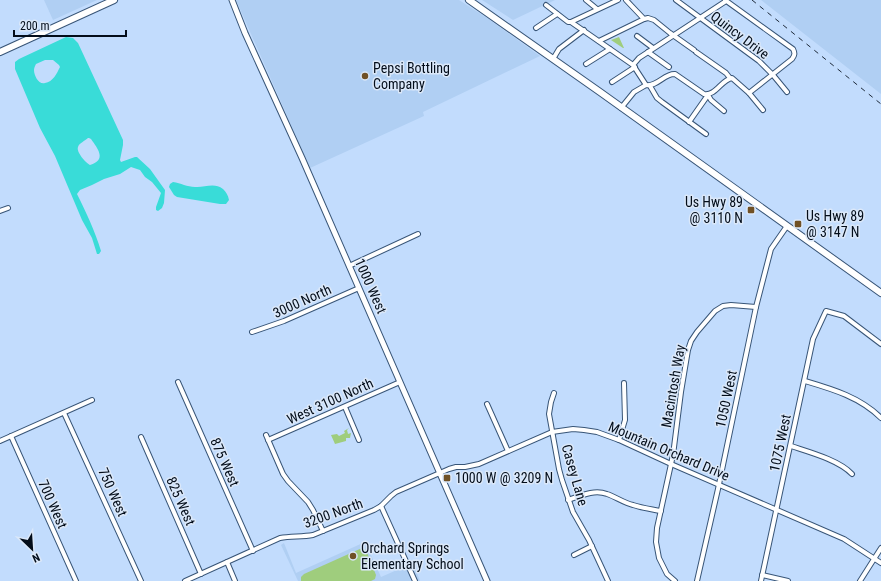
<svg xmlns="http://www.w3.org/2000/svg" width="881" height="581" font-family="'Roboto Condensed',sans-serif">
  <rect width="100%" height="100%" fill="#c2dcfd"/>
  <g fill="#b0cff3">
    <polygon points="44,0 97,0 53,20"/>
    <polygon points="236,0 459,0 487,18 540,56 423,112 424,116 310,168"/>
    <polygon points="482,0 555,0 513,20"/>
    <polygon points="761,0 881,0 881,94"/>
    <polygon points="365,542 381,577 413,563 420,581 298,581 281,545 284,543 296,573"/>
  </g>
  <g fill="#9fcd7d">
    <polygon points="619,37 624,48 623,48 611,40"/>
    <polygon points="349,428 347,430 348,434 351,433 350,438 346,438 346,441 335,444 331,435 337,434 339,436 345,433 344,431"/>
    <polygon points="362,548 366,550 376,575 375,579 371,581 301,581 301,577 304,574"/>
  </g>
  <g fill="#39dcd8" fill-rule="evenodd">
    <path d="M66,37l7,1 5,5 45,97v5l-3,15 1,2 14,-5h2l13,12 15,21 -1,13 -2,5 -4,3 -2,-1v-3l5,-14 -9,-11 -7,-5 -5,-7 -9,-3 -11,7 -16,5 -12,6 -12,5 -3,4c9,18 18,37 24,57l-2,3h-2l-5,-16 -10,-18 -27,-64 -15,-28 -25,-59v-7l4,-3zM45,60h8l6,5 1,2c-3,6 -7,15 -15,16 -6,2 -11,-7 -11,-13 0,-2 1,-4 2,-6zM88,138h1l2,1c7,10 16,21 -1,26 -4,-2 -14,-13 -12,-18 1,-4 7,-6 10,-9z"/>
    <path d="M173,182c8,1 14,5 22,5 9,1 19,-5 28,2 3,3 5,6 6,11l-3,4h-6l-43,-7 -3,-2 -5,-8 1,-3z"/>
  </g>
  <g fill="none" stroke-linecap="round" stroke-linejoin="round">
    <defs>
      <g id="minor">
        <polyline points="586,0 597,9"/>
        <polyline points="626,0 644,19 648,18 654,20 670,33 694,50"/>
        <polyline points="676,0 759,61 773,75 787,92"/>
        <path d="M725,0l68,49c2,4 2,6 -1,10l-43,34"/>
        <polyline points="546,5 568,22 571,22 633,65 646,85"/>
        <polyline points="571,22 618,0"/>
        <polyline points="536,28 557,14"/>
        <polyline points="637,36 653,48"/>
        <polyline points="599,41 644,19"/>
        <polyline points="648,52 669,67"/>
        <polyline points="696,52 726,73 730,78"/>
        <polyline points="553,59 559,49 584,30"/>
        <polyline points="586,64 610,49"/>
        <polyline points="633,65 639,58 726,1"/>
        <polyline points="612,82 635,67"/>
        <polyline points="650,86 657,98 662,102 706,134"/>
        <path d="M621,108l13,-16 12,-7c11,2 19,-12 29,-11l29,20c12,2 17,-14 28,-16l17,15 14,17"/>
        <polyline points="689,122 708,95 711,100 724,111"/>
        <polyline points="0,211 8,208"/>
        <polyline points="349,266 418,234"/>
        <polyline points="252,332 284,321 359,288"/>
        <path d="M805,381c27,8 55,16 76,37"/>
        <polyline points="178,382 253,551"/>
        <polyline points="554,393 551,402 549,414 559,469 562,480 573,512 589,540 608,581"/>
        <polyline points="487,404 508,451"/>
        <polyline points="345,407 359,440"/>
        <polyline points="64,413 141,581"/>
        <polyline points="266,435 283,474 288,481 308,502 313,510 323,531"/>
        <polyline points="11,436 76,581"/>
        <polyline points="141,437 201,574"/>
        <polyline points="268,440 400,382"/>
        <polyline points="619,440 625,420 624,383"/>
        <polyline points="0,441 92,400"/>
        <path d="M791,446c18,6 48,14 61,28"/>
        <path d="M568,500c12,-4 26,-11 39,-6 9,3 17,9 26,11 9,3 18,4 28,6"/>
        <polyline points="381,506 415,581"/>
        <polyline points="574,555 592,546"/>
        <polyline points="227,562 235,581"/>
        <polyline points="762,575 788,581"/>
        <path d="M185,581l95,-43c11,-2 22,-1 33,-3l61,-25 7,-4 10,-10 5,-4 53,-23 7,-2h9l14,-3 73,-32 21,-3 11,1 13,2 22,8 52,24 173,75 37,24"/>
        <polyline points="675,581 667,574 659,558 656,542 657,528 673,455 681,392 688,350 691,341 697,332 715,311 723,306 731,305 756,307"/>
        <polyline points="697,581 718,489 756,307 771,249 787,226"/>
        <polyline points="761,581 813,339 826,311 844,316 881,344"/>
        <polyline points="860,581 881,548"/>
      </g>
      <polyline id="tertiary" points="232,0 245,33 302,158 487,581"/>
      <g id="primary">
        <polyline points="469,0 600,92 881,293"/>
        <polyline points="0,52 114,0"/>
      </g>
    </defs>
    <use href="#minor" stroke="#385577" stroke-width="6"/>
    <use href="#tertiary" stroke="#385577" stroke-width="7"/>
    <use href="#primary" stroke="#385577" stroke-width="8"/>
    <use href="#minor" stroke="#fff" stroke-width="4"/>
    <use href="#tertiary" stroke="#fff" stroke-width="5"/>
    <use href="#primary" stroke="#fff" stroke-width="6"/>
    <polyline stroke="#1e2a3a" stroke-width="1" stroke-dasharray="5 5" stroke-linecap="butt" points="752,0 881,104"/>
  </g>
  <g fill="#705126" stroke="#dbe8f9" stroke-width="1.5">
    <circle cx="365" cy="76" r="4"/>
    <rect x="747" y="206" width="8" height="8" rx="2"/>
    <rect x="794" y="220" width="8" height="8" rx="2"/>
    <rect x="443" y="474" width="8" height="8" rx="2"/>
    <circle cx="353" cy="556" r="4"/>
  </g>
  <g text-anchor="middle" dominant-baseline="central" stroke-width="3" stroke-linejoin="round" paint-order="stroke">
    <g font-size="14" fill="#030d1a" stroke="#dbe8f9">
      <text transform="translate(740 35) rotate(37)">Quincy Drive</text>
      <text transform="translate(371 286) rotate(66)">1000 West</text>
      <text transform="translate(302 301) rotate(-24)">3000 North</text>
      <text transform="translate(673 386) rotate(-80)">Macintosh Way</text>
      <text transform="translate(726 399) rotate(-78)">1050 West</text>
      <text transform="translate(330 401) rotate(-24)">West 3100 North</text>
      <text transform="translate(780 443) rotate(-78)">1075 West</text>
      <text transform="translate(669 451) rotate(23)">Mountain Orchard Drive</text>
      <text transform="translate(225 462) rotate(66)">875 West</text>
      <text transform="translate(575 475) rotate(74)">Casey Lane</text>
      <text transform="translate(113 492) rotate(66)">750 West</text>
      <text transform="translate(181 501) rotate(66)">825 West</text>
      <text transform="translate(53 504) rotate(66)">700 West</text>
      <text transform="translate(333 513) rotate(-20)">3200 North</text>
    </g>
    <g font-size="14" fill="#030d1a" stroke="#dbe8f9" text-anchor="start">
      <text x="373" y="68">Pepsi Bottling<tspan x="373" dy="16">Company</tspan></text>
      <text x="743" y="202" text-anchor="end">Us Hwy 89<tspan x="743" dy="16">@ 3110 N</tspan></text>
      <text x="806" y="216">Us Hwy 89<tspan x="806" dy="16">@ 3147 N</tspan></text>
      <text x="455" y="478">1000 W @ 3209 N</text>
      <text x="361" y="548">Orchard Springs<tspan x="361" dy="16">Elementary School</tspan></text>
    </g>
  </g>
  <g transform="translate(32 549) rotate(155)" stroke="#dbe8f9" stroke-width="3" paint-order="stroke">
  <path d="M0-3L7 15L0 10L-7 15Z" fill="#030d1a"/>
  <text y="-6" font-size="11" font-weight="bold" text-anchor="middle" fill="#030d1a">N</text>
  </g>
  <path d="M14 30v6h112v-6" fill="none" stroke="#030d1a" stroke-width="2"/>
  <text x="20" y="30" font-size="12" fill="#030d1a" stroke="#dbe8f9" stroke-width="3" paint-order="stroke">200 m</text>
</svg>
